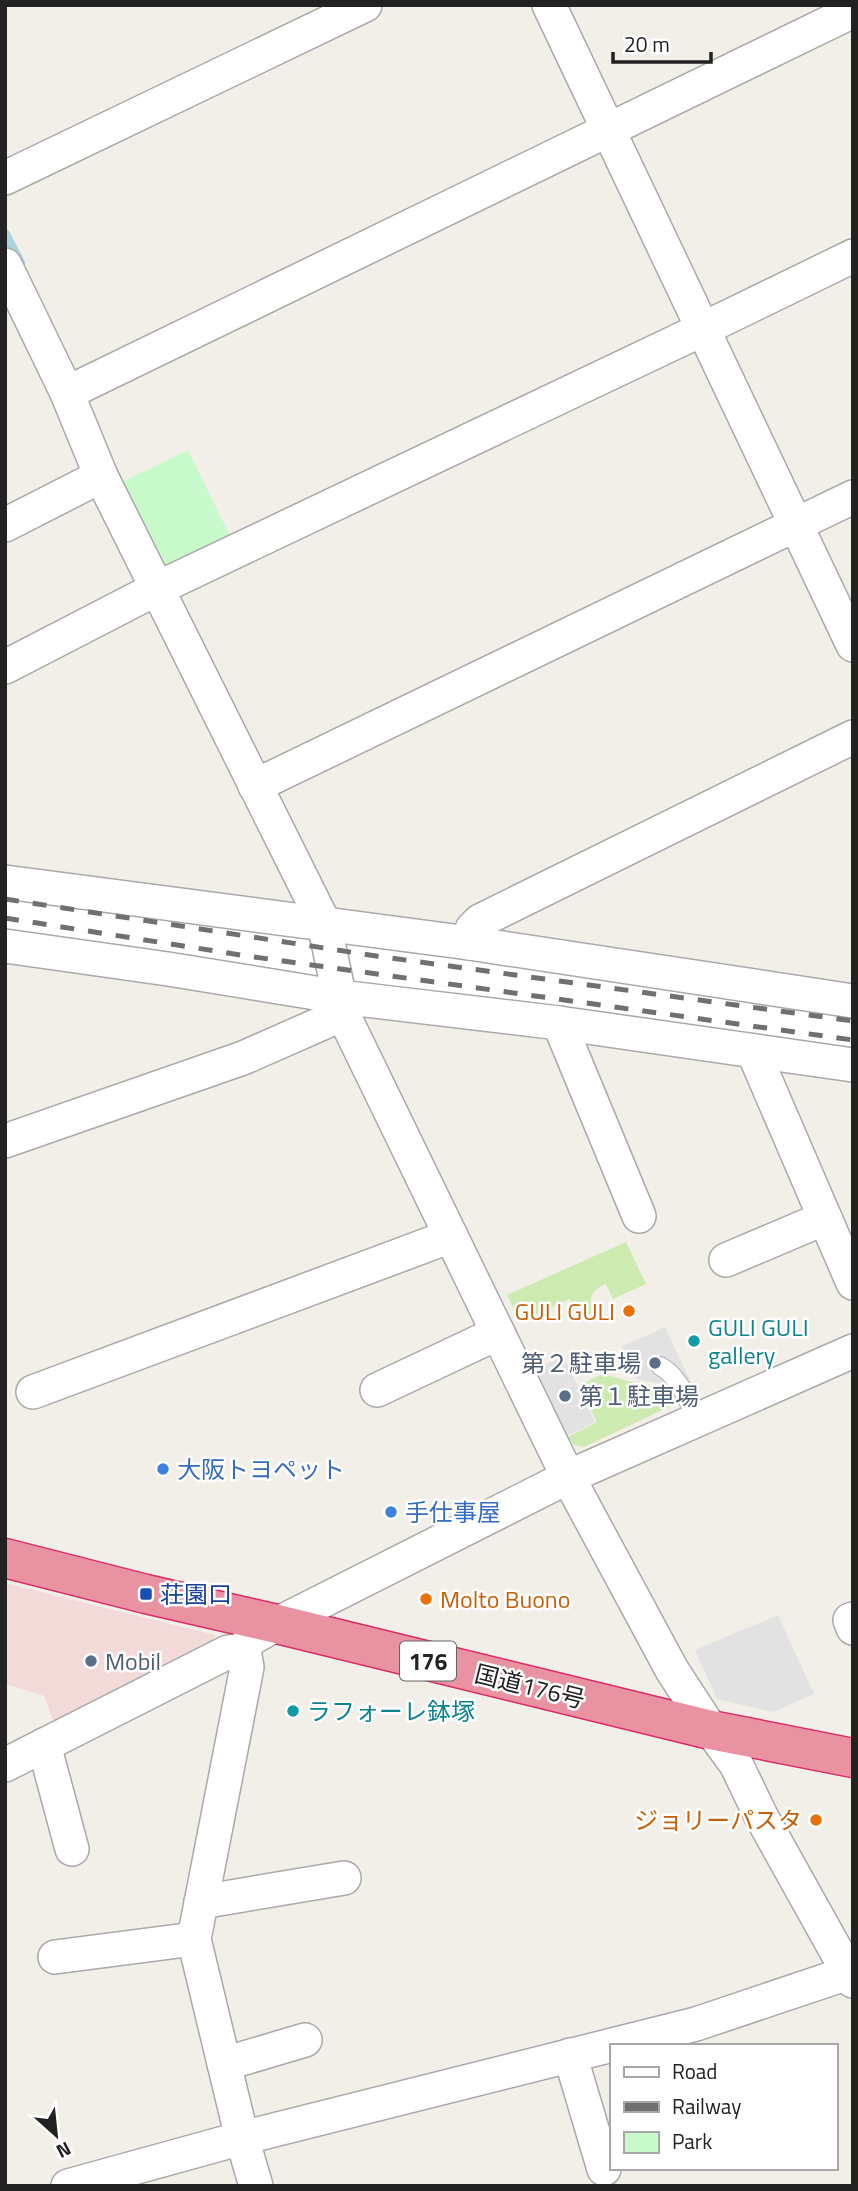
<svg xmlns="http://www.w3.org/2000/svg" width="858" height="2191" font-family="'Titillium Web','Noto Sans JP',sans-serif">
  <rect width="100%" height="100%" fill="#f2efe9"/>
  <polygon fill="#f2dad9" points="5,1583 215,1635 213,1643 55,1725 44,1696 6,1684"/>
  <g fill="#cdebb0">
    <path d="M626,1242l20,42 -33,15 -7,-15c-15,6 -17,13 -14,29l-12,6 -10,-20 -50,23 -13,-27z"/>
    <polygon points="603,1374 638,1384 665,1388 675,1404 584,1447 574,1445 568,1437 597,1422 580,1388 587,1381"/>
  </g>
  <polygon fill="#c8facc" points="188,450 231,538 163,571 120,483"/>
  <g fill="#e2e2e2">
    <polygon points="665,1327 693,1387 675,1395 666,1385 637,1379 621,1347"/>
    <polygon points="563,1356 595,1422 567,1436 535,1369"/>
    <polygon points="778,1615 814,1694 773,1712 717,1699 695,1650"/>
  </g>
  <polygon fill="#fff" points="5,890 853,1010 853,1055 376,990 5,930"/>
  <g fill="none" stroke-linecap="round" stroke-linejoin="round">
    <polyline stroke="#aad3df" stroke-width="10" points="5,234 20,263"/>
    <defs>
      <path id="lane" d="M660,1366c19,10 28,35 37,54"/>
      <g id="street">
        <polyline points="549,5 853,645"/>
        <polyline points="5,178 365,5"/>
        <polyline points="5,265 67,393 101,476 324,923 343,1014 568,1477 672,1670 711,1730 736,1764 761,1816 853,1981"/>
        <polyline points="67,393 853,11"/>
        <polyline points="5,525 101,476"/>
        <polyline points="5,667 156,589 703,329 853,256"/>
        <polyline points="255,786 853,497"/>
        <polyline points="5,882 469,943 853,1001"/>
        <polyline points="469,943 472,929 480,921 853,737"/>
        <polyline points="5,946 168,969 340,997 559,1023 853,1065"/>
        <polyline points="559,1023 639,1216"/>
        <polyline points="753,1051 853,1283"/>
        <polyline points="5,1141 243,1058 343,1014"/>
        <polyline points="726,1260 825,1218"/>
        <polyline points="377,1390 498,1333"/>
        <polyline points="33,1392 451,1236"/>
        <polyline points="853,1619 850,1620 853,1628"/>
        <polyline points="44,1745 72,1849"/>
        <polyline points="5,1765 228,1652 244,1650"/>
        <polyline points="201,1902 344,1878"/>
        <polyline points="55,1957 194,1939"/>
        <polyline points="570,2055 604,2169"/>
        <polyline points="224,2064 305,2040"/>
        <polyline points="68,2186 242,2138 696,2024 848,1973"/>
        <polyline points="256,2186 242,2138 194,1939 247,1667 244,1650 250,1639 277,1624 568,1477 853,1351"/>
      </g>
      <polyline id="highway" points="5,1558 146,1594 277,1624 711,1730 853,1758"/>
    </defs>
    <use href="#lane" stroke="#a9a9a9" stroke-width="20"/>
    <use href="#street" stroke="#a9a9a9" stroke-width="36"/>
    <use href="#highway" stroke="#dc2a67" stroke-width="41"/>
    <use href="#lane" stroke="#fff" stroke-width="18"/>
    <use href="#street" stroke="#fff" stroke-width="33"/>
    <use href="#highway" stroke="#e892a2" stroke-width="38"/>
    <g stroke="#707070" stroke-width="5" stroke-dasharray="14 14" stroke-linecap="butt">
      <polyline points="5,899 376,956 853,1021"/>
      <polyline points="5,918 247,956 853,1040"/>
    </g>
  </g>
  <g fill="#e8710a" stroke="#fff" stroke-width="2.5">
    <circle cx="629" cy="1311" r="7"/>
    <circle cx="426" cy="1599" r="7"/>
    <circle cx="816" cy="1820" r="7"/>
  </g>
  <g fill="#0f9aa8" stroke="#fff" stroke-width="2.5">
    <circle cx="694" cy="1341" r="7"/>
    <circle cx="293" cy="1711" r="7"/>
  </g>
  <g fill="#5c6f8a" stroke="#fff" stroke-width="2.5">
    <circle cx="655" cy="1363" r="7"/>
    <circle cx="565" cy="1396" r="7"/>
    <circle cx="91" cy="1661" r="7"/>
  </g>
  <g fill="#3f7fe0" stroke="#fff" stroke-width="2.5">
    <circle cx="163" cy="1469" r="7"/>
    <circle cx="391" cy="1512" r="7"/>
  </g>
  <rect fill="#1a4fb4" stroke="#fff" stroke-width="2.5" x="139" y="1587" width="14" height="14" rx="3.5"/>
  <g text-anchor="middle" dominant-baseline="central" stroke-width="5" stroke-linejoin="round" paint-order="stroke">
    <rect fill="#fff" stroke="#646464" stroke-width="2" x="400" y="1641.5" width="56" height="39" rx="5"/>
    <g font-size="23" font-weight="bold" fill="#222">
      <text x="428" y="1661">176</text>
    </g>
    <g font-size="24" fill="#c56008" stroke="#fff" text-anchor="end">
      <text x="615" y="1311">GULI GULI</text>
      <text x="440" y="1599" text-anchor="start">Molto Buono</text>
      <text x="802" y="1820">ジョリーパスタ</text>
    </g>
    <g font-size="24" fill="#0d838f" stroke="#fff" text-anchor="start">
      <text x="708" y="1327">GULI GULI<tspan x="708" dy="28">gallery</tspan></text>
      <text x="307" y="1711">ラフォーレ鉢塚</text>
    </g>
    <g font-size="24" fill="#4e5e75" stroke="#fff" text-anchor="start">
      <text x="641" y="1363" text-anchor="end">第２駐車場</text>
      <text x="579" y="1396">第１駐車場</text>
      <text x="105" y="1661">Mobil</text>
    </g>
    <g font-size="24" fill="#366cbe" stroke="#fff" text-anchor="start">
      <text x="177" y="1469">大阪トヨペット</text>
      <text x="405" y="1512">手仕事屋</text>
    </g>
    <g font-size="24" fill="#164399" stroke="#fff" text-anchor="start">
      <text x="160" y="1594">荘園口</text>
    </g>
    <g font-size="24" fill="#222" stroke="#fff">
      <text transform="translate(530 1686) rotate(14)">国道176号</text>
    </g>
  </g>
  <rect width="858" height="2191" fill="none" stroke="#222222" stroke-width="14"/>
  <rect x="610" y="2044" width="228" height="126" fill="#ffffff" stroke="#a7a7a7" stroke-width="2"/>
  <rect x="624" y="2067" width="35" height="10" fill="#ffffff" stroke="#a7a7a7" stroke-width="2"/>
  <text x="672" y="2079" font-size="21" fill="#222222">Road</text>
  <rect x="624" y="2102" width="35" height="10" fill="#707070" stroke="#a7a7a7" stroke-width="2"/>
  <text x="672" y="2114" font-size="21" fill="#222222">Railway</text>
  <rect x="624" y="2132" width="35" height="21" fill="#c8facc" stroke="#a7a7a7" stroke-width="2"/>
  <text x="672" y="2149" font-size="21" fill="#222222">Park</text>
  <g transform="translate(56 2135) rotate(153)" stroke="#ffffff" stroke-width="5" paint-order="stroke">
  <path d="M0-5L12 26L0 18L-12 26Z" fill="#222222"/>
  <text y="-10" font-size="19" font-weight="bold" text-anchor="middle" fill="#222222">N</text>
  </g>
  <path d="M613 52v10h98v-10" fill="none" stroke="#222222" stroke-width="3.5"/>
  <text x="624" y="52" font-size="21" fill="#222222" stroke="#ffffff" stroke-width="5" paint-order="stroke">20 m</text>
</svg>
